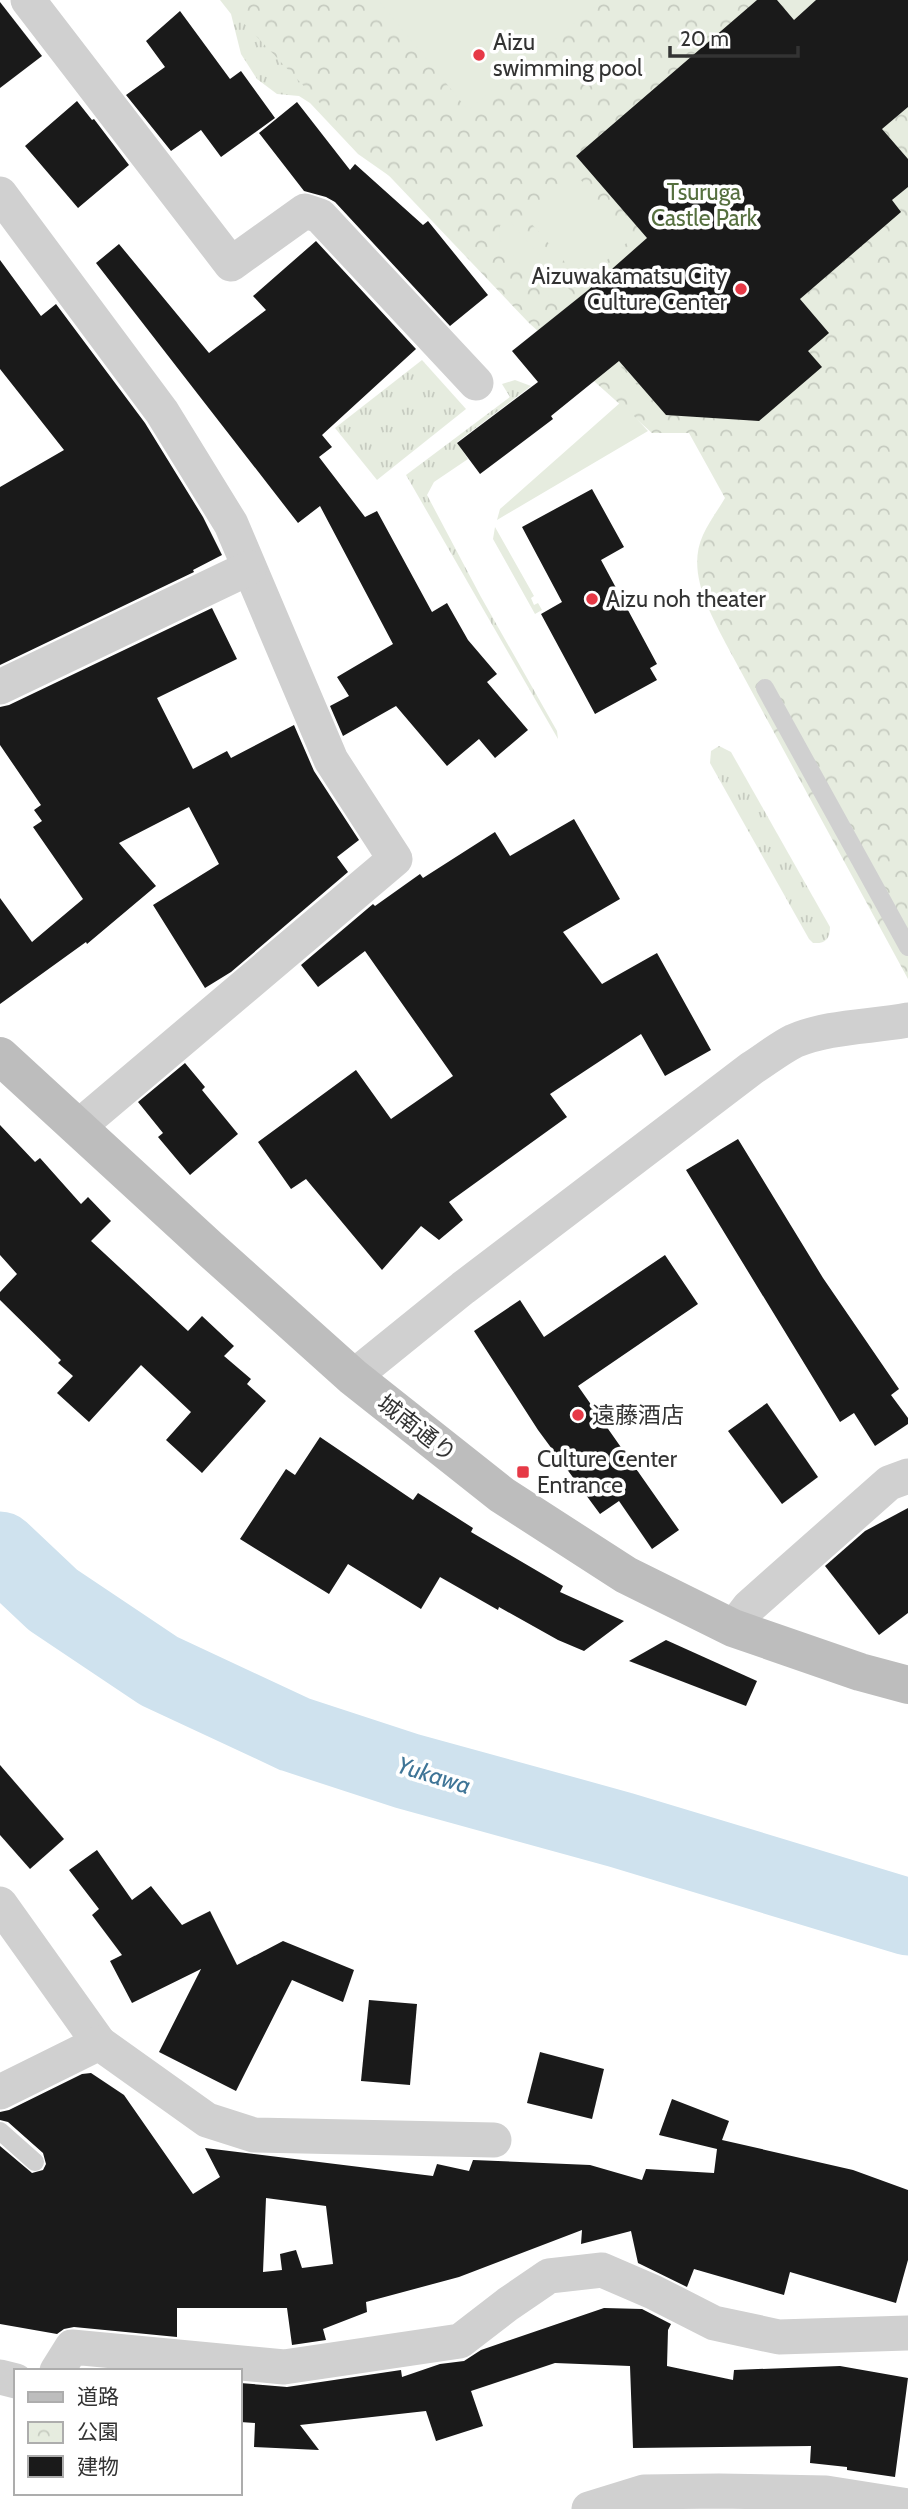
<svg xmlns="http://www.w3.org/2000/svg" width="908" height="2509" font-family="Cabin,'Noto Sans JP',sans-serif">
  <defs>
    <pattern id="grass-tufts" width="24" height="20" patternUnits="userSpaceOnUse" patternTransform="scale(1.75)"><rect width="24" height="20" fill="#e6ecdf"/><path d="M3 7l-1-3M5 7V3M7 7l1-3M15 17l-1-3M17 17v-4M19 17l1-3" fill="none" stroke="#c6cbc0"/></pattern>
    <pattern id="park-crowns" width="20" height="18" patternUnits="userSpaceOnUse" patternTransform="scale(1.75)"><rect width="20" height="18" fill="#e6ecdf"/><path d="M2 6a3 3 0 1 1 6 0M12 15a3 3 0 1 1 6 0" fill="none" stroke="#c6cbc0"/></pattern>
  </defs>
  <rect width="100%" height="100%" fill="#fff"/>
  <g fill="url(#grass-tufts)">
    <polygon points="220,0 289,0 428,203 358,154 310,103 299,96 277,94 257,79 241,54 231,14"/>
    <polygon points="422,360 466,409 377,480 335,428"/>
    <polygon points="515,380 531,386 457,442 468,459 434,482 427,495 481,597 557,731 558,739 406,475 510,397 502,384"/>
    <path d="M719,746l12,6 99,175c0,12 -5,17 -17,16l-4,-4 -99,-176 1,-12z"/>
  </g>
  <path fill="url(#park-crowns)" d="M222,0h686v979l-182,-335c-16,-32 -40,-72 -23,-109 6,-13 15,-25 22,-37l-36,-65h-37l-123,-110z"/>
  <g fill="#e6ecdf">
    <polygon points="378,0 603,0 468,110"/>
    <polygon points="574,172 631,239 582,282 524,215"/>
    <polygon points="506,217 576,297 567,305 663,415 652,416 499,239 500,226"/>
    <polygon points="621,402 648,431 497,520 500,509"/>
    <polygon points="495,527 534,596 531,598 534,605 538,603 542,610 535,614 493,539"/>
  </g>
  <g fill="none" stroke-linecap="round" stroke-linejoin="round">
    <polyline stroke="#cfe2ee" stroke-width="77" points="0,1550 53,1600 159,1671 294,1734 407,1771 621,1830 908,1917"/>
  </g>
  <g fill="#1a1a1a" fill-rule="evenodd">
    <polygon points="757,0 777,0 794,20 816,0 908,0 908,107 882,129 908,159 908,187 892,200 901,212 800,299 829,333 808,351 822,367 759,421 666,415 619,361 551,416 553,419 480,474 457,443 538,382 512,351 587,291 647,238 576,156"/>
    <polygon points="0,2 42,56 0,88"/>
    <polygon points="180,11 230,79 241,71 275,118 221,157 201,130 171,151 126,95 165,67 146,41"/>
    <polygon points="77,101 92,120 94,119 129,165 78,208 25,146"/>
    <polygon points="297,102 350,170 355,164 423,225 428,221 488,295 450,326 335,202 326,197 304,191 259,133"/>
    <polygon points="316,241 416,349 322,435 332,447 319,457 365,517 377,511 432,612 447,603 468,640 497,674 487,682 528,730 495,758 479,739 447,766 396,706 343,736 330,706 349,696 337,677 393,644 320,506 298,523 96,263 119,244 209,353 266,310 253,296"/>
    <polygon points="0,260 41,316 56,304 145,423 203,517 222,555 193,570 194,572 0,665 0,487 64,450 0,369"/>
    <polygon points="592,489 624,547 601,560 657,664 650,668 657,680 595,714 541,614 562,602 522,527"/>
    <polygon points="212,608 237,659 157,698 193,769 227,751 231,758 294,725 314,771 359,840 337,857 348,872 231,972 205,988 153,905 219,864 189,807 119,843 156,886 87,944 86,942 0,1004 0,898 32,942 83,899 33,827 42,821 34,810 41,805 0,745 0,707 9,705"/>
    <polygon points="574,819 620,899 563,932 602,984 657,953 711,1050 665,1076 641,1034 550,1094 567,1117 449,1202 463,1220 439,1240 421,1226 382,1270 306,1179 291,1189 258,1142 356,1070 391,1119 453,1076 365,951 318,987 301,965 373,904 375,906 420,874 423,878 495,832 510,856"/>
    <polygon points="185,1063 205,1087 202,1090 238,1134 190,1175 158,1137 163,1133 138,1102"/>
    <polygon points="0,1125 35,1162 40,1158 81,1204 88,1197 111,1221 91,1241 188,1331 202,1316 234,1346 224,1356 251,1379 247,1384 266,1401 202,1473 166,1440 191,1412 141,1365 89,1422 57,1393 73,1376 58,1363 61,1360 0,1300 0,1292 17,1274 0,1255"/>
    <polygon points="738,1139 823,1278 899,1389 891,1395 908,1418 908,1424 875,1446 854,1413 840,1422 686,1170"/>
    <polygon points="665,1255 698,1304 578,1386 679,1530 652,1549 619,1501 600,1514 538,1430 474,1331 520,1300 544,1337"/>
    <polygon points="767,1403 818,1477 782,1504 728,1431"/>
    <polygon points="320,1437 413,1500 418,1493 473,1528 471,1532 563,1586 560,1592 624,1621 584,1651 558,1640 499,1607 498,1610 440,1577 421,1609 348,1564 329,1594 240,1539 286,1469 295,1475"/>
    <polygon points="908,1508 908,1613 879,1635 825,1566 865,1531"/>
    <polygon points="666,1640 757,1681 746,1706 629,1661"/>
    <polygon points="0,1765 64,1839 30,1869 0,1835"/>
    <polygon points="97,1850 132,1900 151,1886 182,1925 210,1911 237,1965 283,1941 354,1970 343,2002 292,1980 236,2091 159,2052 201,1969 132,2003 110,1961 122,1955 92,1915 99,1909 69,1870"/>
    <polygon points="369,2000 417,2004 410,2085 361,2081"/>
    <polygon points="540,2052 604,2069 592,2119 527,2103"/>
    <path d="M91,2073l33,22 69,99 27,-17 -15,-29 228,28 4,-12 32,7 4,-11 117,5 52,15 4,-11 68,4 3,-24 -58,-14 13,-36 57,22 -7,19 131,30 55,20v70l-12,43 -106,-31 -6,23 -90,-26 -7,18 -49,-24 -7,-32 -50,13 1,-14 -123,47 -93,25 1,10 -44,17 3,11 -34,5 -5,-37h-110v29l-103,-10 -10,2 -7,5 -57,-10v-178l32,27 11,-3 3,-6 -3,-11 -35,-31 -8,-2v-8l9,-2 73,-36zM266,2198l60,8 7,58 -31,4 -6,-18 -16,4 2,16 -19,2z"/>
    <polygon points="604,2308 642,2309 671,2324 668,2330 667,2366 733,2380 734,2370 840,2366 908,2378 895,2477 847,2470 847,2467 810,2463 811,2446 633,2448 630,2366 555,2363 471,2391 483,2426 436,2441 426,2411 300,2425 319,2450 254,2447 255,2423 240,2422 240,2383 287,2387 401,2370 402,2377 440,2364 464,2361 481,2350"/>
  </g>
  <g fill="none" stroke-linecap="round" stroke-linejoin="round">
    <g stroke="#d0d0d0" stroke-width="18">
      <polyline points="765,688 908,947"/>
      <polyline points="0,2131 35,2162"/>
    </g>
    <g stroke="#d0d0d0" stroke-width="35">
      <polyline points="28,0 231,264 305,211 320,216 476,383"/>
      <polyline points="0,194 162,412 231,524 331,760 395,859 77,1128"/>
      <polyline points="0,687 249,568"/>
      <path d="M353,1377l110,-89 289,-220c14,-9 28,-20 42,-27 35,-15 77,-14 114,-21"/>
      <polyline points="733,1628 749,1607 889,1483 908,1476"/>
      <polyline points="0,1904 99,2043"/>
      <polyline points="0,2092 99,2043 207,2120 254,2135 494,2140"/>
      <polyline points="57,2371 72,2347 284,2367 460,2341 508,2304 549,2276 602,2270 653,2292 714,2323 779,2337 908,2333"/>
      <polyline points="0,2377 16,2381"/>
      <polyline points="589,2509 644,2492 719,2491 826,2493 908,2506"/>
    </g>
    <polyline stroke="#bdbdbd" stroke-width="38" points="0,1056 208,1247 353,1377 502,1495 626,1575 733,1628 860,1672 908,1685"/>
  </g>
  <g fill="#e63946" stroke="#fff" stroke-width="2.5">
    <circle cx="479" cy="55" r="7"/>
    <circle cx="741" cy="289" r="7"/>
    <circle cx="592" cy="599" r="7"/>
    <circle cx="578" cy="1415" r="7"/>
    <rect x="516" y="1465" width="14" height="14" rx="3.5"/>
  </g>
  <g text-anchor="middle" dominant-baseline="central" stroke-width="7" stroke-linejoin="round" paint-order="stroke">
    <g font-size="23" fill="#333" stroke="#fff" text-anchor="start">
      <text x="493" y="42">Aizu<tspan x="493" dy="26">swimming pool</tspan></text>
      <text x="727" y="276" text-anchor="end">Aizuwakamatsu City<tspan x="727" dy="26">Culture Center</tspan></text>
      <text x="606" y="599">Aizu noh theater</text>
      <text x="592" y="1415">遠藤酒店</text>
      <text x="537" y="1459">Culture Center<tspan x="537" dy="26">Entrance</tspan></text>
    </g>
    <g font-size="23" fill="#56703f" stroke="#fff">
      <text x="704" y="192">Tsuruga<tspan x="704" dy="26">Castle Park</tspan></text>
    </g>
    <g font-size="23" fill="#333" stroke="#fff">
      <text transform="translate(417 1428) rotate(38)">城南通り</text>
    </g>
    <g font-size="24" font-style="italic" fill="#3f7597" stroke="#fff">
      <text transform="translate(434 1775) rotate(17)">Yukawa</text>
    </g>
  </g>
  <rect x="14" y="2369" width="228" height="126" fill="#ffffff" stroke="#adadad" stroke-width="2"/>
  <rect x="28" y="2392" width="35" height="10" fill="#bdbdbd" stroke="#adadad" stroke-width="2"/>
  <text x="77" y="2404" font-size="21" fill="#333333">道路</text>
  <rect x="28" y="2422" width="35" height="21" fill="url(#park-crowns)" stroke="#adadad" stroke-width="2"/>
  <text x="77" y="2439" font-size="21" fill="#333333">公園</text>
  <rect x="28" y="2456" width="35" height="21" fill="#1a1a1a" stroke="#adadad" stroke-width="2"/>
  <text x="77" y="2474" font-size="21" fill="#333333">建物</text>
  <path d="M670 46v10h128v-10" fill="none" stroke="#333333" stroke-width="3.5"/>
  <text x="680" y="46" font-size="21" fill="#333333" stroke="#ffffff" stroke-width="5" paint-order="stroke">20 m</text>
</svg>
